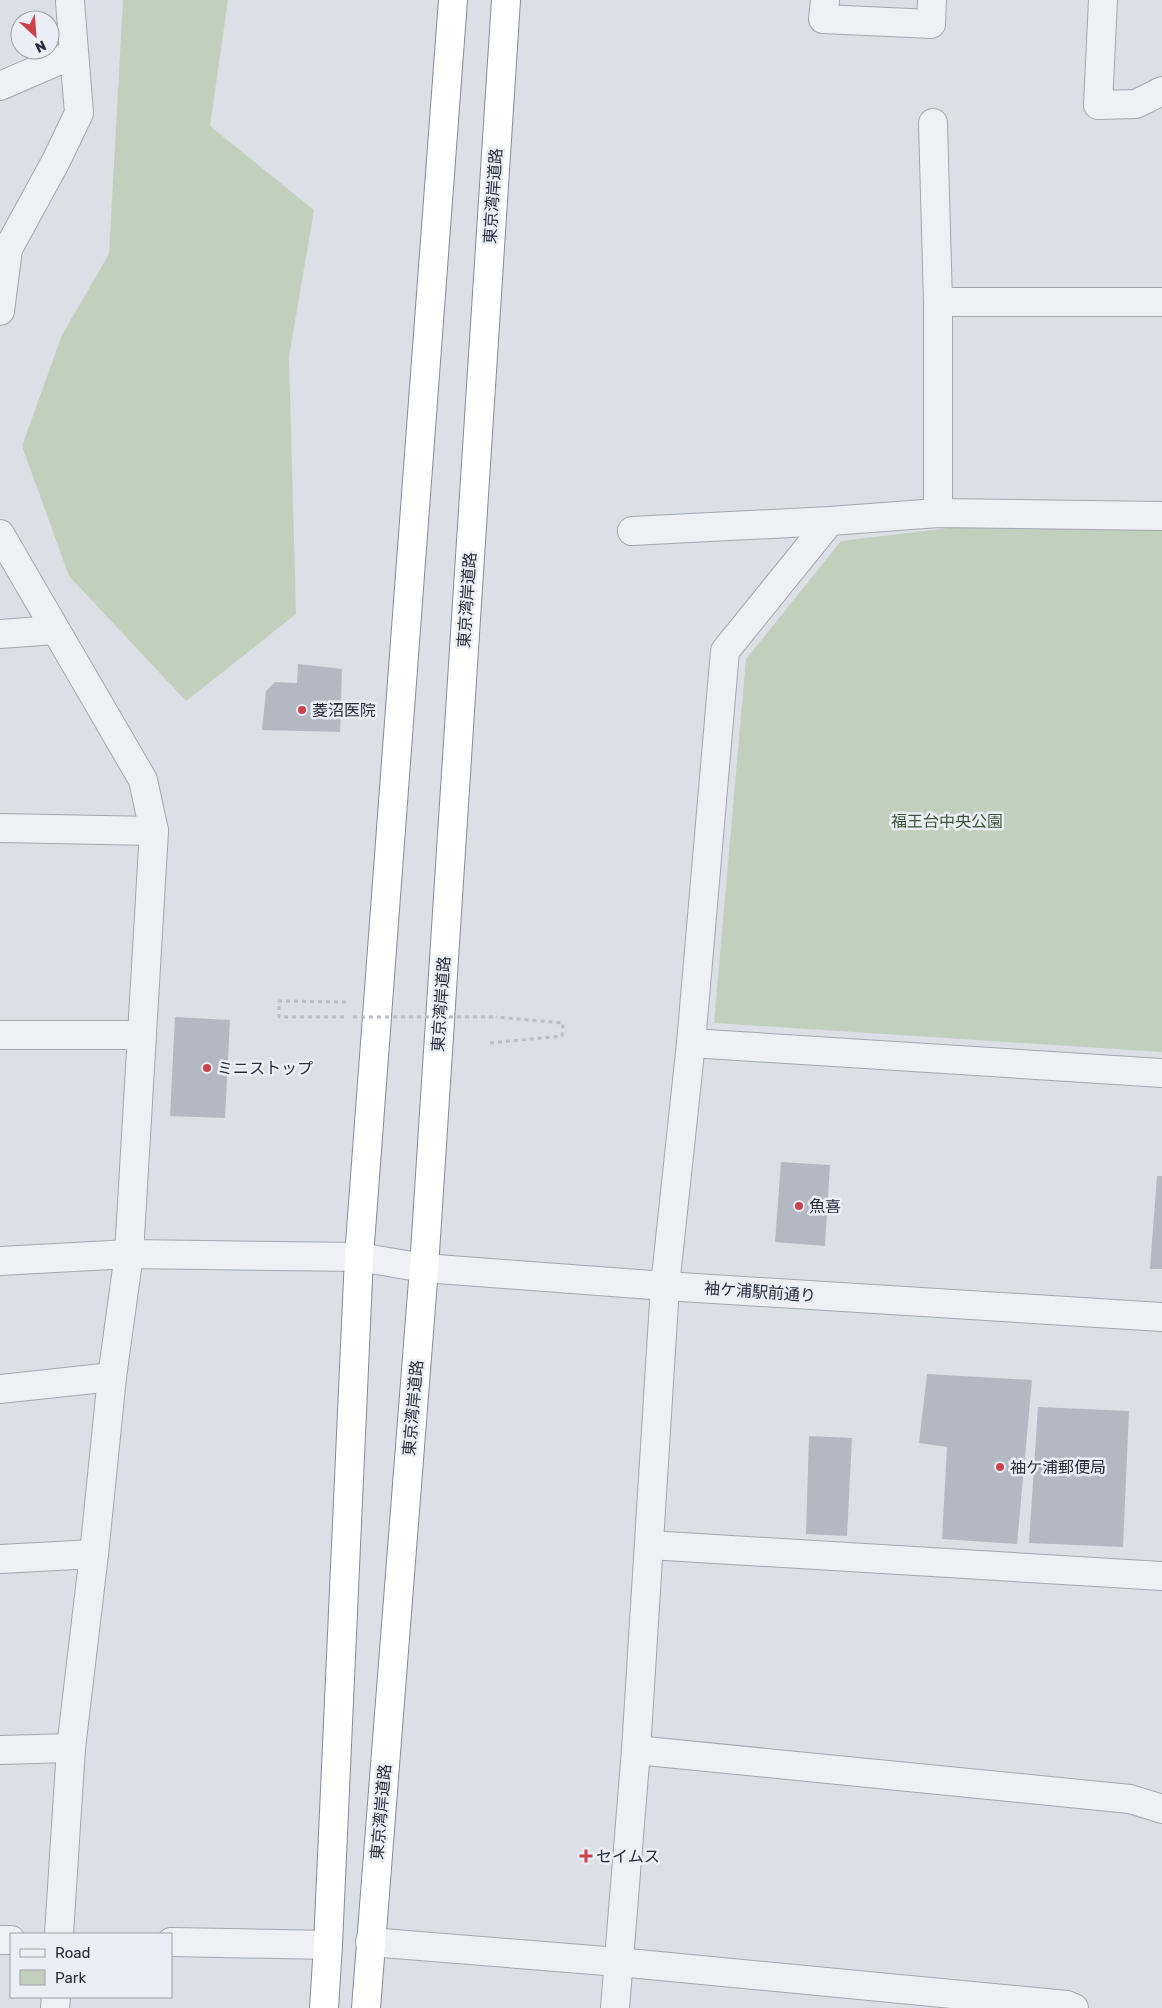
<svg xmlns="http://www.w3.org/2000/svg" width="1162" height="2008" font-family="Rubik,'Noto Sans JP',sans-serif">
  <rect width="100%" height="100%" fill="#dcdfe6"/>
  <g fill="#c0d0bd">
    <polygon points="123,0 228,0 210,126 314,210 289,357 296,614 186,701 69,576 22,446 62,335 109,254"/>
    <polygon points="966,526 1162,526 1162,1052 714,1023 746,659 841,541"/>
  </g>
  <g fill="#b4b8c3">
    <polygon points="298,664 342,669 340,732 262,730 266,691 275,682 297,683"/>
    <polygon points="175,1017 230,1020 225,1118 170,1116"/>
    <polygon points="781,1162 830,1165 825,1246 775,1242"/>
    <polygon points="1157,1176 1162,1176 1162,1269 1150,1269"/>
    <polygon points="927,1374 1032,1380 1017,1544 942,1539 947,1447 919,1443"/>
    <polygon points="1038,1407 1129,1411 1123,1547 1029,1543"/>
    <polygon points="809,1436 852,1438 847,1536 806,1534"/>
  </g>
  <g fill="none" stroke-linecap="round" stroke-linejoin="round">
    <defs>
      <g id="minor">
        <polyline points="825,0 823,19 931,24 932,0"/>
        <polyline points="1103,0 1098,105 1136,104 1162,91"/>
        <polyline points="0,86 74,54"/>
        <polyline points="933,123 938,302 938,513"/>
        <polyline points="938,302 1162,302"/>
        <polyline points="0,311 8,249 56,161 79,113 70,2"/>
        <polyline points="632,531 830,521 938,513 1162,516"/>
        <polyline points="0,534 143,780 154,831 129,1254 112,1377 94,1554 71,1748 59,1934"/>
        <polyline points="0,634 55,630"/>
        <polyline points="0,828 154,831"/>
        <polyline points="0,1035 142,1035"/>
        <polyline points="691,1043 1162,1073"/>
        <polyline points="0,1261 129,1254 359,1257 424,1268 665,1286 1162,1317"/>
        <polyline points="0,1389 112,1377"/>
        <polyline points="649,1545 1162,1576"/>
        <polyline points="0,1559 94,1554"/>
        <polyline points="0,1750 71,1748"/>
        <polyline points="636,1750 1130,1799 1162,1809"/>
        <polyline points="0,1940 11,1940"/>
        <polyline points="171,1942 328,1945"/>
        <polyline points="370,1942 618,1962 1067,2005 1074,2008"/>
        <polyline points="55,2008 56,1997"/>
        <polyline points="615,2008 636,1750 665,1286 691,1043 725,651 830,521"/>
      </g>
      <g id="highway">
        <polyline points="324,2008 328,1945 359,1257 453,0"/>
        <polyline points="366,2008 424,1268 506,0"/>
      </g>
    </defs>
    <use href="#minor" stroke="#a2a6b0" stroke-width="30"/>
    <use href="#highway" stroke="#848b9c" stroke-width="30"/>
    <g stroke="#bbbdc5" stroke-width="3" stroke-dasharray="4 4" stroke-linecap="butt">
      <polyline points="346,1002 279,1001 279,1017 347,1017"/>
      <polyline points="490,1043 562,1036 563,1023 496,1017"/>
    </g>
    <use href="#minor" stroke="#eff0f5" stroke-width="28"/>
    <use href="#highway" stroke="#fff" stroke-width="28"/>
    <polyline stroke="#bbbdc5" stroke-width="3" stroke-dasharray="4 4" stroke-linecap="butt" points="353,1017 496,1017"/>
  </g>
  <g fill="#ca424a" stroke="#ebeef4" stroke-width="2">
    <circle cx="302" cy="710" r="5"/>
    <circle cx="207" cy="1068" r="5"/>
    <circle cx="799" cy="1206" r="5"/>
    <circle cx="1000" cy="1467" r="5"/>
    <path d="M583.5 1848.5h5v5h5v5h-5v5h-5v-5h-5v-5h5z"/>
  </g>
  <g text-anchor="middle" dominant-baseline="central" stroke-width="5" stroke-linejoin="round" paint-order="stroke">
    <g font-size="16" fill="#262c3c" stroke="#ebeef4">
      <text transform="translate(493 196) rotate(-86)">東京湾岸道路</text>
      <text transform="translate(467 600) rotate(-86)">東京湾岸道路</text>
      <text transform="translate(441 1004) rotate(-86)">東京湾岸道路</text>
      <text transform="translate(760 1292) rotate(4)">袖ケ浦駅前通り</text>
      <text transform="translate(413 1408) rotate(-85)">東京湾岸道路</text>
      <text transform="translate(381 1812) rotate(-85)">東京湾岸道路</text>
    </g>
    <g font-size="16" fill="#262c3c" stroke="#ebeef4" text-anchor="start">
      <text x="312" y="710">菱沼医院</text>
      <text x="217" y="1068">ミニストップ</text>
      <text x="809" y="1206">魚喜</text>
      <text x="1010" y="1467">袖ケ浦郵便局</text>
      <text x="596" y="1856">セイムス</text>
    </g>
    <g font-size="16" fill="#375734" stroke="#ebeef4">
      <text x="947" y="821">福王台中央公園</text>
    </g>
  </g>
  <rect x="10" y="1933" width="162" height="65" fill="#ebeef4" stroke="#9ca0aa"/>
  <rect x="20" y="1949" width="25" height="8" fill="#eff0f5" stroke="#9ca0aa"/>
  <text x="55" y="1958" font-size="15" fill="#262c3c">Road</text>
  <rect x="20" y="1970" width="25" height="15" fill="#c0d0bd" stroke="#9ca0aa"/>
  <text x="55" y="1983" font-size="15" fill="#262c3c">Park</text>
  <g transform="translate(35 35) rotate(154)"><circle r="24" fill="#ebeef4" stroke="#9ca0aa"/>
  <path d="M0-4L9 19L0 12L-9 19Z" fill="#ca424a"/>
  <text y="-8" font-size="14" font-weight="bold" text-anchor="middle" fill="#262c3c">N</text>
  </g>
</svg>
